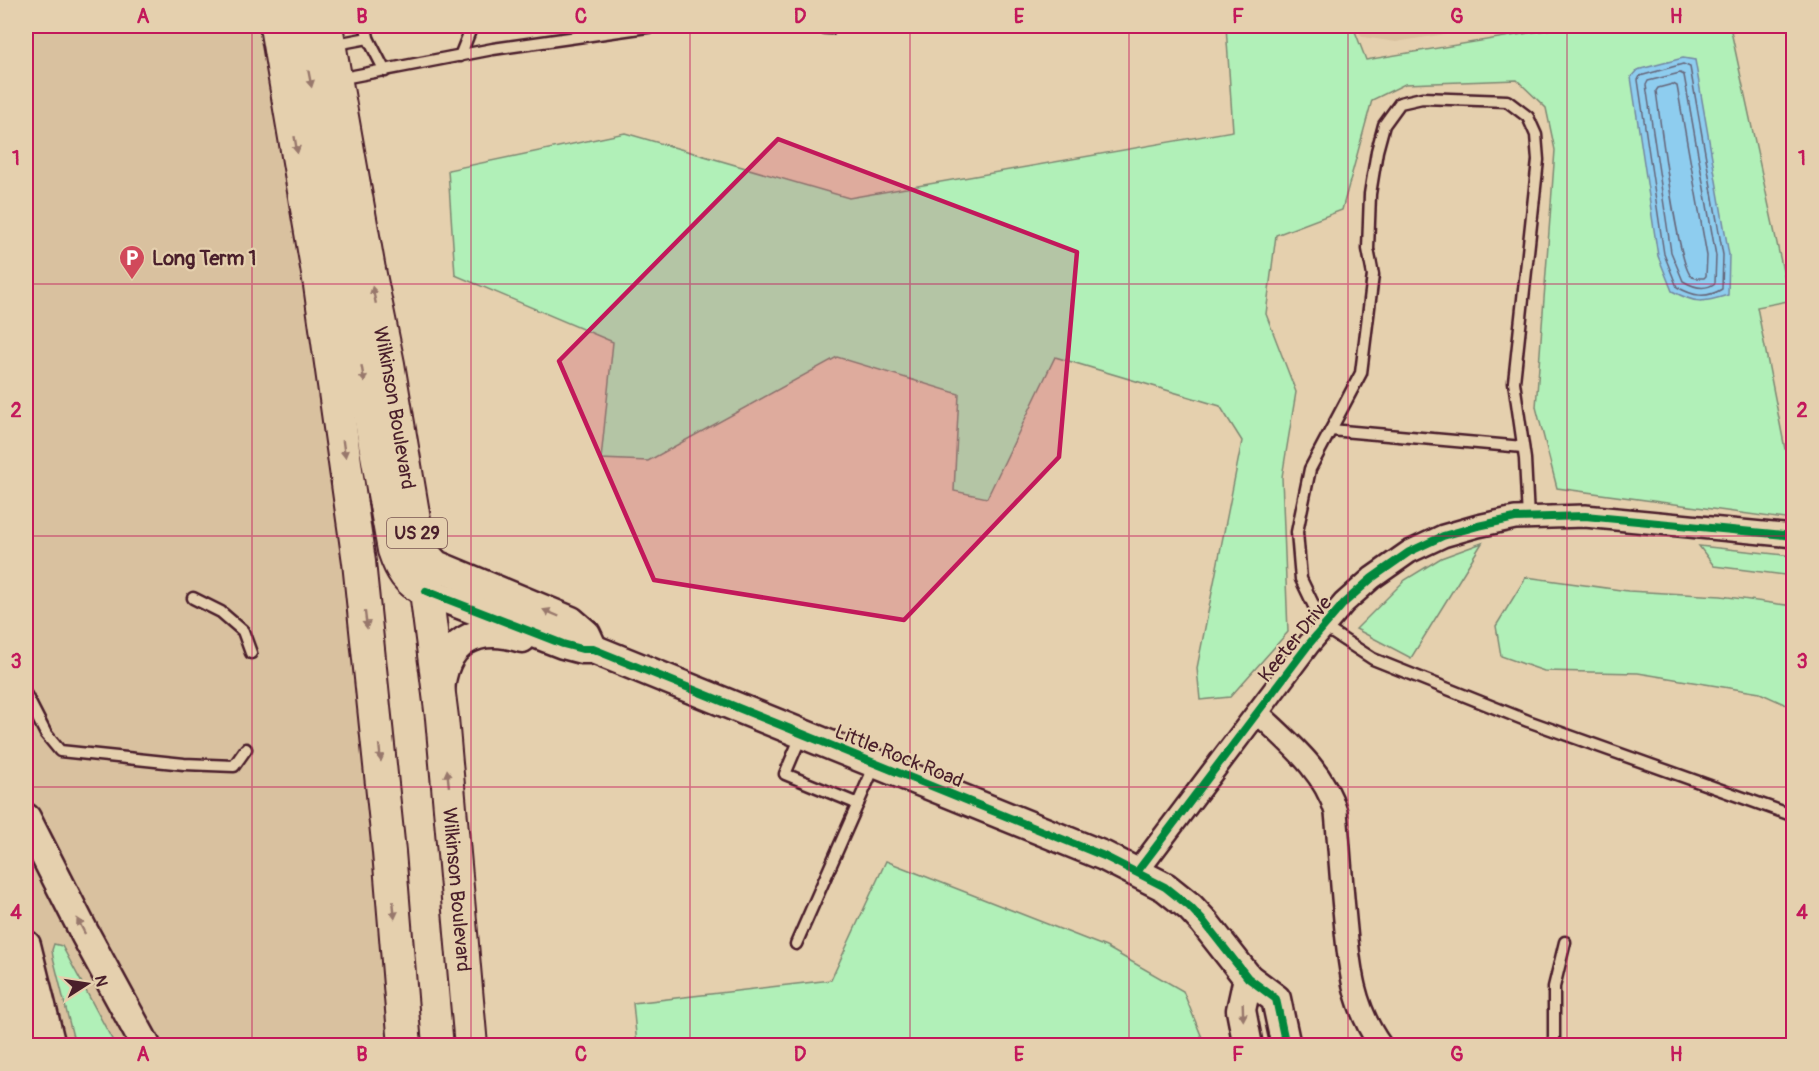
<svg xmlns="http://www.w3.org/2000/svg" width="1819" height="1071" font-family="Pangolin,sans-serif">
  <rect width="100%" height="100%" fill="#e5d0ae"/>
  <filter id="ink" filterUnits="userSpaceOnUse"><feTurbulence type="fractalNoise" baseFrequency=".0167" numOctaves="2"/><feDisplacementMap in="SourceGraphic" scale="12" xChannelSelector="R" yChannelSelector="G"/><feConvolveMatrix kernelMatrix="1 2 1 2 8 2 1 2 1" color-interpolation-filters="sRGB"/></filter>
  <g filter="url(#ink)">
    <g fill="#d9c19f">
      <polygon points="26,26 259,26 343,495 384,899 387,1045 26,1045"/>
      <polygon points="1353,26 1495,26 1396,42 1363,37"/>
    </g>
    <g fill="#b1f0b8" stroke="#7e8872" stroke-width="1.5">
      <polygon points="1226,26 1353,26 1366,60 1570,26 1760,26 1731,31 1786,285 1793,284 1793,300 1757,307 1785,449 1793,449 1793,520 1557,488 1536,407 1555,150 1546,108 1517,80 1405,84 1372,100 1342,210 1276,235 1266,314 1296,392 1282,477 1288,632 1230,697 1200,700 1197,668 1242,441 1220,406 1055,357 987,498 954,491 959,394 837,357 648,461 601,459 613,342 455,275 448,170 625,133 849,198 1233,131"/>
      <polygon points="1482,543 1411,658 1356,629 1405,580 1441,558"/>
      <polygon points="1699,546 1793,556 1793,576 1714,566"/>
      <polygon points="1526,577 1628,591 1721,596 1793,606 1793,708 1760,693 1638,673 1544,671 1501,656 1496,626"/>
      <polygon points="886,861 1106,947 1183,991 1205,1045 637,1045 633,1003 831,980"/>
      <polygon points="54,944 62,946 115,1045 75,1045 53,957 52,950"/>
      <polygon points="26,999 26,1001 36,1045 26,1045"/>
    </g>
    <path fill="#8ecdef" stroke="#7387a1" stroke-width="1.5" d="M1683,58l12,2 34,195 -1,40c-26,8 -32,9 -56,-4l-14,-35 -27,-179 6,-7z"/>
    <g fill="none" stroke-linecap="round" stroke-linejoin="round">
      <g stroke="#656579" stroke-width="1.5">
        <path d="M1683,64l7,3 33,188 -1,34c-16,10 -29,7 -45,-2l-13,-33 -26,-174 2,-4z"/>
        <path d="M1680,73l4,2 32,181 -1,27c-10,8 -22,4 -32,-2l-12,-29 -25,-167 2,-4z"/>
        <path d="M1673,84l4,2 30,170 -1,20 -2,2c-5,0 -10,1 -13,-2 -14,-13 -31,-158 -35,-185l2,-3z"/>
      </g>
      <defs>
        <g id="lane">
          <polyline points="366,26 368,38"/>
          <polyline points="791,26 831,28"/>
          <polyline points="331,45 368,38 385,71"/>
          <polyline points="460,56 472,26"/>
          <polyline points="338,79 493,49 654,26"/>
          <polyline points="1331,430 1523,447"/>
          <polyline points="1528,518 1525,459 1514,382 1538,160 1536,135 1528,117 1507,101 1422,98 1400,103 1384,125 1377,151 1370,194 1368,249 1373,275 1361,373 1310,469 1297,532 1301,579 1324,627 1373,659 1528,721 1794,816"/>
          <polyline points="193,598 221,612 243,631 251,653"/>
          <polyline points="26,695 46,734 60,751 184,764 234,766 246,749"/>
          <polyline points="802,734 785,774 858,804"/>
          <polyline points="796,944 875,765"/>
          <polyline points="1554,1046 1554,987 1565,942"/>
        </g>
        <g id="street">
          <path d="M1258,713c30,29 66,57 78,99 3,32 5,65 8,97 5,51 6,94 37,137"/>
          <polyline points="1137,872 1309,644 1344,603 1372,578 1409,552 1443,536 1478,526 1515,518 1585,516 1794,536"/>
        </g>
        <g id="secondary">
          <polyline points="417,534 425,553 436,565 571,621 586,634 593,649"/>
          <polyline points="426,591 563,644 582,649 593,649 1104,856 1165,887 1190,907 1204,922 1248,978 1276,999 1286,1046"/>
          <path d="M440,692c3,-50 36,-69 82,-54"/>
          <polyline points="26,818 85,934 146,1046"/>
          <polyline points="26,945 51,1046"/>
          <polyline points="1248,978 1241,1010 1248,1046"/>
        </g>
        <g id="primary">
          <polyline points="276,26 320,285 359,562 389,852 405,1046"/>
          <path d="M289,26l10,14 10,33 85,477c7,21 13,30 32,41"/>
          <path id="s1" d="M326,26l43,244 19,94 38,227 16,127 29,328"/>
        </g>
      </defs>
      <use href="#lane" stroke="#4a1f2b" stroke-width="15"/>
      <use href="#street" stroke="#4a1f2b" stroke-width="26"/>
      <use href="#secondary" stroke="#4a1f2b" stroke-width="33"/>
      <use href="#primary" stroke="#4a1f2b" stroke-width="36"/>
      <use href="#lane" stroke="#e5d0ae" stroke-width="10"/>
      <use href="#street" stroke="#e5d0ae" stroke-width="21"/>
      <use href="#secondary" stroke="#e5d0ae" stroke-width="28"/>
      <use href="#primary" stroke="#e5d0ae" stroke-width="32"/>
      <defs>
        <g id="cycleway">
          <polyline points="426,591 563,644 582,649 593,649 1104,856 1165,887 1190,907 1204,922 1248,978 1276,999 1286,1046"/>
          <polyline points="1137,872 1309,644 1344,603 1372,578 1409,552 1443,536 1478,526 1515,518 1585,516 1794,536"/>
        </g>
      </defs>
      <use href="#cycleway" stroke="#e5d0ae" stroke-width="11"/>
      <use href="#cycleway" stroke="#00873e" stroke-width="8"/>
    </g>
    <defs><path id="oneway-solid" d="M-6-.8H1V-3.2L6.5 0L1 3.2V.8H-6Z" transform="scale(1.5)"/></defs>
    <g fill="#98786c">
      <use href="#oneway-solid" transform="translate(310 79) rotate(79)"/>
      <use href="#oneway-solid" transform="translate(296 145) rotate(80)"/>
      <use href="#oneway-solid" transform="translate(374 295) rotate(-102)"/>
      <use href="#oneway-solid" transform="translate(363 374) rotate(80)"/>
      <use href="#oneway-solid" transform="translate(344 449) rotate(82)"/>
      <use href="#oneway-solid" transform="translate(551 613) rotate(-157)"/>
      <use href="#oneway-solid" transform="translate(366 620) rotate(83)"/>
      <use href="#oneway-solid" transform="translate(380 753) rotate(84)"/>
      <use href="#oneway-solid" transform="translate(448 778) rotate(-96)"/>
      <use href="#oneway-solid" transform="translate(394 910) rotate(85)"/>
      <use href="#oneway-solid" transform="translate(81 926) rotate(-117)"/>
      <use href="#oneway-solid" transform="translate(1243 1012) rotate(88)"/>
    </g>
  </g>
  <path fill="#c2185b" fill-opacity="0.2" stroke="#c2185b" stroke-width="4.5" stroke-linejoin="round" d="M778,139l299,113 -18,205 -155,163 -250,-40 -95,-219z"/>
  <path fill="none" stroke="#c2185b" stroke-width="1.5" stroke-opacity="0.55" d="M252,26v1020M471,26v1020M690,26v1020M910,26v1020M1129,26v1020M1348,26v1020M1567,26v1020M26,284h1768M26,536h1768M26,787h1768"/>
  <defs>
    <symbol id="parking-pin" viewBox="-11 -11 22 30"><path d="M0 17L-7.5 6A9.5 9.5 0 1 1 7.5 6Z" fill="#d1495b" stroke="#e5d0ae"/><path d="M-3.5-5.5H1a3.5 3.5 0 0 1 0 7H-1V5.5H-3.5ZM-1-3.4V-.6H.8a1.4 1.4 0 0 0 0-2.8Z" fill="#fff"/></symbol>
  </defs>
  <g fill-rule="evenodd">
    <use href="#parking-pin" x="117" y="243" width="30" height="40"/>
  </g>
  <g text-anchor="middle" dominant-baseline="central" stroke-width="4.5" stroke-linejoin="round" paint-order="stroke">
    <rect fill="#e5d0ae" stroke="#785452" stroke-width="1.5" x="387" y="518" width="60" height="30" rx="4.5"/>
    <g font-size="18" font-weight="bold" fill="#4a1f2b">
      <text x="417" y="533">US 29</text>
    </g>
    <g font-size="20" font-weight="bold" fill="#4a1f2b" stroke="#e5d0ae" text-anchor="start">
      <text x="152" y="258">Long Term 1</text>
    </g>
    <g font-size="20" fill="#4a1f2b" stroke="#e5d0ae">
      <text stroke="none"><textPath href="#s1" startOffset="388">Wilkinson Boulevard</textPath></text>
      <text transform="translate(1295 639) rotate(-51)">Keeter Drive</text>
      <text transform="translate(899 756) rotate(22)">Little Rock Road</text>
      <text stroke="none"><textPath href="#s1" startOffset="874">Wilkinson Boulevard</textPath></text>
    </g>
  </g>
  <rect width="1819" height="1071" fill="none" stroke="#e5d0ae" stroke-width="66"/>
  <g transform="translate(87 984) rotate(78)" stroke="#e5d0ae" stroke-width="4.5" paint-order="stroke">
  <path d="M0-4.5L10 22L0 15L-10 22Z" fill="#4a1f2b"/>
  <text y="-9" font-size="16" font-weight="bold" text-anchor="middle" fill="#4a1f2b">N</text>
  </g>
  <rect x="33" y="33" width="1753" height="1005" fill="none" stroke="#c2185b" stroke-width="2"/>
  <g font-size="20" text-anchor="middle" font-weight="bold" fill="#c2185b">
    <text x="143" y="23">A</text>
    <text x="362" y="23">B</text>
    <text x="581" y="23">C</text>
    <text x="800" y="23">D</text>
    <text x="1019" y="23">E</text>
    <text x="1238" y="23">F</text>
    <text x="1457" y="23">G</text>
    <text x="1676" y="23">H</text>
    <text x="16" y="165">1</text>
    <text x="1802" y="165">1</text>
    <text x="16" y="417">2</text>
    <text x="1802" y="417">2</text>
    <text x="16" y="668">3</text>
    <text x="1802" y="668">3</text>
    <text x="16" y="919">4</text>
    <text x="1802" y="919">4</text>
    <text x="143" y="1061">A</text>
    <text x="362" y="1061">B</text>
    <text x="581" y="1061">C</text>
    <text x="800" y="1061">D</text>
    <text x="1019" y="1061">E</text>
    <text x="1238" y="1061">F</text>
    <text x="1457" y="1061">G</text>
    <text x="1676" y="1061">H</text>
  </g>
</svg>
